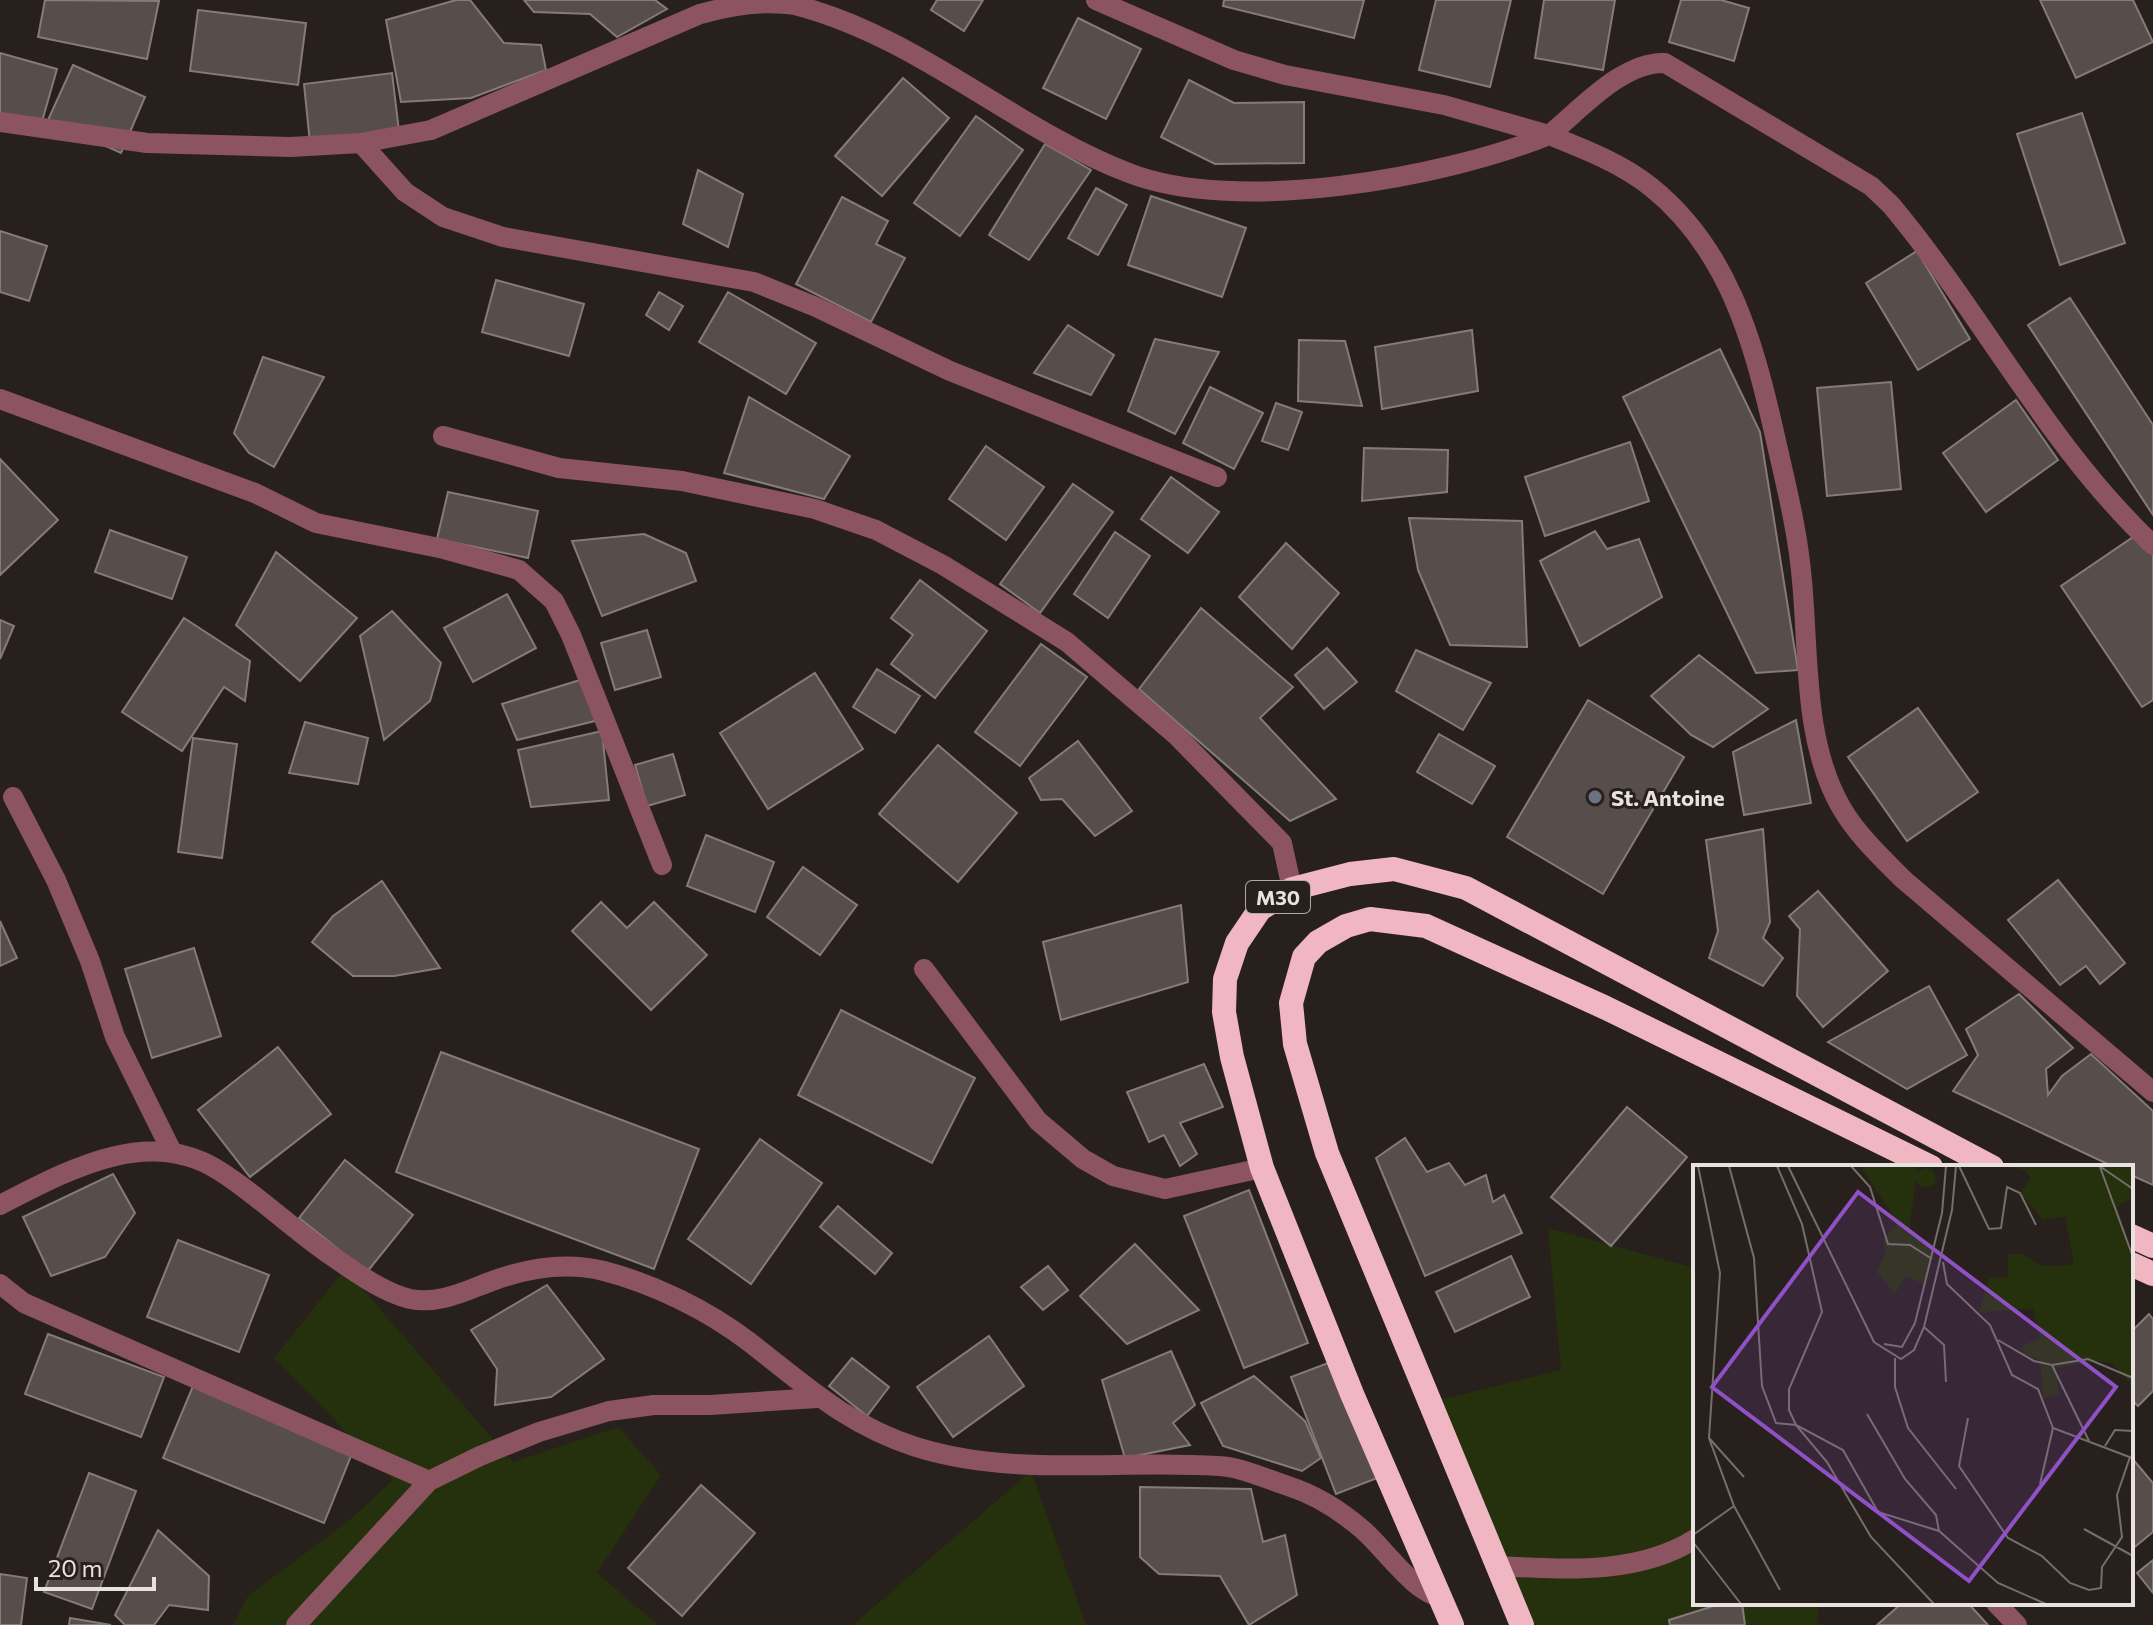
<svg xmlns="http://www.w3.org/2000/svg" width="2153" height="1625" font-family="Commissioner,sans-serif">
  <rect width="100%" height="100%" fill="#28201d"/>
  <g fill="#25310c">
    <polygon points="1548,1228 1695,1268 1695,1603 1819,1603 1817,1622 1824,1625 1520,1625 1419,1405 1561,1370"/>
    <polygon points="345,1269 513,1462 618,1427 661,1475 597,1573 658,1625 233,1625 248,1596 351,1519 393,1480 274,1358"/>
    <polygon points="1031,1471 1086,1625 853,1625"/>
  </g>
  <g fill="#574e4b" stroke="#857b78" stroke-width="2">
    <polygon points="45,0 159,1 147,59 38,37"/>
    <polygon points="456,0 470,0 504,43 541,45 546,70 471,98 401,102 386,20"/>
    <polygon points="524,0 655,0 667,9 617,37 590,14 534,12"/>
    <polygon points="937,0 983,0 964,31 931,10"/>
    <polygon points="1224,0 1364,0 1354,38 1223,6"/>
    <polygon points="1436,0 1511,0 1490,87 1419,70"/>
    <polygon points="1544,0 1615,0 1603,70 1535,58"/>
    <polygon points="1681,0 1721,0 1749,8 1734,61 1669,42"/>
    <polygon points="2040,0 2133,0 2153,42 2076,78"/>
    <polygon points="198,10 306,23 298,85 190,71"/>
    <polygon points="1078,18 1141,49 1106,119 1043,88"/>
    <polygon points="0,53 57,69 41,125 0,114"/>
    <polygon points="73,65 145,97 121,153 48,120"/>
    <polygon points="392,73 399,131 310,143 304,84"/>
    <polygon points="903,78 949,118 882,196 835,156"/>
    <polygon points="1189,80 1234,103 1304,102 1304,163 1215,164 1161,137"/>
    <polygon points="2082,113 2125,243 2060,265 2017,134"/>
    <polygon points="976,116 1023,150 960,236 914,203"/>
    <polygon points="1045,144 1091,170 1029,260 989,235"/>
    <polygon points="698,170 743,194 728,247 683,224"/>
    <polygon points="1096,188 1127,205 1098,255 1068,238"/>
    <polygon points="1151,196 1246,228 1222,297 1128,265"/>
    <polygon points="842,197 888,221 876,244 905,258 871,322 796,284"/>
    <polygon points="0,231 47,246 29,301 0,292"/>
    <polygon points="1917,251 1970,339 1918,370 1866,283"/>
    <polygon points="496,280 584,304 569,356 482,332"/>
    <polygon points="659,292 683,306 669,330 646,315"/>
    <polygon points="728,292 816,343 786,394 699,342"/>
    <polygon points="2070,298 2153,425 2153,515 2028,325"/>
    <polygon points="1068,325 1114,355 1091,395 1034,373"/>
    <polygon points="1472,330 1478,391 1382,409 1375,347"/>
    <polygon points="1155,339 1219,352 1175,434 1128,411"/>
    <polygon points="1299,340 1345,341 1362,406 1298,401"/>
    <polygon points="1720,349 1760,432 1798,670 1756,673 1623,397"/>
    <polygon points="263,357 324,377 274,467 249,453 234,433"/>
    <polygon points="1891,382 1901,489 1827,496 1817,388"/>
    <polygon points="1210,387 1263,413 1234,469 1183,443"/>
    <polygon points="749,397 850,456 824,499 724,473"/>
    <polygon points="2016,400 2058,460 1986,512 1943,453"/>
    <polygon points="1276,403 1302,412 1288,450 1262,441"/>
    <polygon points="1630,442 1649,501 1545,536 1525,477"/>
    <polygon points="986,446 1044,487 1006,540 949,499"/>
    <polygon points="1364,448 1448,450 1447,492 1362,501"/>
    <polygon points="0,459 58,520 0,575"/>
    <polygon points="1171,477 1219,512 1188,553 1141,519"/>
    <polygon points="1073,484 1113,512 1040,613 1000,584"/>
    <polygon points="448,492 538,511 528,558 437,539"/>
    <polygon points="1409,518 1522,521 1527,647 1450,645 1418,570"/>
    <polygon points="110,530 187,557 172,599 95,572"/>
    <polygon points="1595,531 1607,549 1639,539 1662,597 1580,646 1540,561"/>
    <polygon points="1115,532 1150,556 1108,618 1074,594"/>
    <polygon points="2139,533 2153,554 2153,700 2142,707 2061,586"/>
    <polygon points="644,534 686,553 696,581 602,616 572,541"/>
    <polygon points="1286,543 1339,593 1292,649 1239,597"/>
    <polygon points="276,552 357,618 300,681 236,625"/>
    <polygon points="920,580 987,631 935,698 891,664 913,635 891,618"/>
    <polygon points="507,594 536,648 473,682 444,628"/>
    <polygon points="1201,608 1293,687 1260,718 1336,799 1290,821 1139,689"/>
    <polygon points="392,611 441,663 430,701 384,740 360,636"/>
    <polygon points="184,618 250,661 245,701 224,687 182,751 122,712"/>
    <polygon points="0,620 14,626 0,659"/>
    <polygon points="647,630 661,677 615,690 601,643"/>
    <polygon points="1041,644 1087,677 1020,766 975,732"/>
    <polygon points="1327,648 1357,682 1324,709 1295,675"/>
    <polygon points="1416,650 1491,683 1463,730 1396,691"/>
    <polygon points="1699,655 1768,709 1713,747 1691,735 1651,696"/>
    <polygon points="877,669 920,696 895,733 853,707"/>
    <polygon points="815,673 863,749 768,809 720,733"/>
    <polygon points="580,680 599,720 517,740 502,704"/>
    <polygon points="1588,700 1684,757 1603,894 1507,837"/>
    <polygon points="1918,708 1978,792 1907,841 1848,757"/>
    <polygon points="1796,720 1811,803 1744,815 1733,752"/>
    <polygon points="305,722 368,738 358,784 289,773"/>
    <polygon points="602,731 609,800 531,807 518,750"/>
    <polygon points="1439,734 1495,766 1472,804 1417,772"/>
    <polygon points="193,738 237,744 222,858 178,852"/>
    <polygon points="1078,741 1132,811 1095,836 1062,799 1041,800 1029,778"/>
    <polygon points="938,745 1017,813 958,882 879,814"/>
    <polygon points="673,754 685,795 647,806 635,765"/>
    <polygon points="1763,829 1770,922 1763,938 1783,958 1763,986 1709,958 1718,931 1706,840"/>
    <polygon points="706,835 774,862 755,912 687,886"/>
    <polygon points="803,867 857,905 820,955 767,917"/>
    <polygon points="2058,880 2125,963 2100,984 2086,966 2060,985 2008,920"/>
    <polygon points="382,881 440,968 394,976 353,976 312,942 333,916"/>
    <polygon points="1818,891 1888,971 1823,1027 1797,996 1800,929 1789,916"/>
    <polygon points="601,902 627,928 654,902 707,955 651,1010 572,931"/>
    <polygon points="1181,905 1188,982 1061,1020 1043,942"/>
    <polygon points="0,921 17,958 0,966"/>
    <polygon points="194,948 221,1036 152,1058 125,969"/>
    <polygon points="1929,986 1967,1055 1907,1089 1828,1042"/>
    <polygon points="2019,994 2073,1048 2046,1069 2048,1095 2062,1076 2091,1054 2153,1111 2153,1185 2131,1175 2131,1167 2114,1167 1953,1091 1978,1055 1966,1029"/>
    <polygon points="841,1010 975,1078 932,1163 798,1095"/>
    <polygon points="278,1047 331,1114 250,1177 198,1110"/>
    <polygon points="441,1052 699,1149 654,1269 396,1172"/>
    <polygon points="1204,1064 1223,1107 1180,1123 1197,1154 1180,1166 1164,1135 1149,1142 1127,1092"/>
    <polygon points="1627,1107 1687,1157 1611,1246 1551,1197"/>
    <polygon points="1405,1138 1427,1172 1449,1163 1465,1185 1486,1175 1493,1202 1504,1195 1522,1233 1425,1276 1376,1158"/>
    <polygon points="760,1139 822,1183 751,1284 688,1239"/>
    <polygon points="345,1160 413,1215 367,1272 299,1218"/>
    <polygon points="113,1174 135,1213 105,1257 51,1276 23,1217"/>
    <polygon points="1249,1190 1308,1343 1244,1368 1184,1216"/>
    <polygon points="838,1206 892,1253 875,1274 820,1227"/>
    <polygon points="178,1240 269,1275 239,1352 147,1317"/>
    <polygon points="1135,1244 1199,1310 1127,1344 1080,1296"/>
    <polygon points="1511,1256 1530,1297 1455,1332 1436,1292"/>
    <polygon points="1048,1266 1068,1290 1043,1310 1021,1287"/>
    <polygon points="547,1285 604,1359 551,1397 495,1405 497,1369 471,1330"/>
    <polygon points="2149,1314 2153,1319 2153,1391 2138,1406 2131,1399 2131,1332"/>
    <polygon points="48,1334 164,1377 141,1437 25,1394"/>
    <polygon points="989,1336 1024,1386 953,1437 917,1387"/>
    <polygon points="1171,1351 1195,1405 1173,1423 1190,1445 1125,1458 1102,1380"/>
    <polygon points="852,1358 889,1387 867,1416 829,1386"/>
    <polygon points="1336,1360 1380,1477 1336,1494 1291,1377"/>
    <polygon points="1254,1376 1305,1421 1321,1458 1302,1471 1223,1446 1201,1403"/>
    <polygon points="193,1386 353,1451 324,1523 163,1458"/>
    <polygon points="2131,1457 2153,1483 2153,1532 2131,1550"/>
    <polygon points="89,1473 136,1491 92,1609 44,1592"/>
    <polygon points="701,1485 755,1533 682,1616 628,1568"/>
    <polygon points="1140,1487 1251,1489 1263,1542 1285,1535 1297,1595 1249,1625 1220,1576 1159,1574 1140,1557"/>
    <polygon points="158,1530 209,1576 208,1610 169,1605 154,1625 125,1625 115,1615"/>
    <polygon points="2153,1560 2153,1593 2137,1573"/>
    <polygon points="0,1574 27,1578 21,1625 0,1625"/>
    <polygon points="1723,1603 1742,1603 1745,1625 1670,1625 1669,1620"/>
    <polygon points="1902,1603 1968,1603 1988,1625 1877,1625"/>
    <polygon points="70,1618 111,1625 69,1625"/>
  </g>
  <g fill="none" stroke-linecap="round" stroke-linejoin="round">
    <g stroke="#8c5461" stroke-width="20">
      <path d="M1096,0l138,60 51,15 159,30 105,30c32,-26 74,-74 116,-72l206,123 20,19c92,110 157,241 262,340"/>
      <path d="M0,122l147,21 144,4 70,-4 70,-13 269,-116c29,-8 64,-14 95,-9 124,32 217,123 334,168 107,42 315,5 420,-38 35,14 72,28 102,52 77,62 102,153 123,245 11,49 24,99 28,149 7,73 1,160 39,226 16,28 41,51 63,73l249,212"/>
      <polyline points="361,143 405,192 443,217 503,237 754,282 816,307 950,371 1217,477"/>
      <polyline points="0,399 255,493 316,523 444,549 519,570 554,601 571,635 662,865"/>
      <polyline points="443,436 559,468 682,481 815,509 876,530 943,565 1067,642 1177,736 1282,843 1292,889"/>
      <polyline points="13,797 56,880 90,961 115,1037 172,1152"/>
      <polyline points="924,969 1038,1121 1083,1159 1113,1176 1165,1189 1262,1168"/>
      <path d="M0,1205c65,-33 146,-80 218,-35 36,22 72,57 108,82 25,17 55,40 84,47 30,6 57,-9 85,-19 36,-13 72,-18 109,-9 50,13 103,39 144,70 57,44 97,83 168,106 100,31 201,12 303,19 22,1 47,13 69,20 28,9 52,24 75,44 20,17 53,65 77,66"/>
      <polyline points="0,1284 24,1303 429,1481"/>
      <path d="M1496,1566c66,3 140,10 199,-27"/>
      <polyline points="1996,1603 2017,1625"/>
      <polyline points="296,1625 429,1481 480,1456 539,1432 609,1411 654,1405 710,1405 817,1398"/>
    </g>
    <g stroke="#f0b7c2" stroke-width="24">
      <polyline points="2131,1236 2153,1246"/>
      <polyline points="2131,1264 2153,1274"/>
      <polyline points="1452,1625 1352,1394 1262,1168 1232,1057 1224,1012 1225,979 1237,943 1260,909 1292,889 1350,874 1394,869 1466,888 1992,1167"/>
      <polyline points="1522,1625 1327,1153 1295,1044 1291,1003 1304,957 1318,942 1346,926 1370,919 1426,926 1606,1008 1931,1167"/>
    </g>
  </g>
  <circle fill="#6b7280" stroke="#28201d" stroke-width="3" cx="1595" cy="797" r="8"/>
  <g text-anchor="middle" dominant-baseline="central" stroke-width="6" stroke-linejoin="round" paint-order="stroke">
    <rect fill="#28201d" stroke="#aea8a6" stroke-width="2" x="1246" y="881" width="64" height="32" rx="6"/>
    <g font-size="20" font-weight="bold" fill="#e8e3e1">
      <text x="1278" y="897">M30</text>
    </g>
    <g font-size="22" font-weight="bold" fill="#e8e3e1" stroke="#28201d" text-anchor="start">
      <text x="1611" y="797">St. Antoine</text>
    </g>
  </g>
  <g transform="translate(1693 1165)">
    <rect width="440" height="440" fill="#28201d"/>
    <path d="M167,1h58l-9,65 26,14 -9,40 -20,-9 -11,18 -19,-23 10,-17 -3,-15 15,-16zM314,1h126v31l-16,10 16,51v128l-21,-23 -14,-2 -42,7 3,26 -16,4 -3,-38 -16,-6 -1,-9 17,-6 -7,-30 -54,3 10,-34 19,-1v-23h15l19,12 32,-1 -9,-49 -22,4 -23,-27 11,-15 -6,-8zM223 13a10 10 0 1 1 20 0a10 10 0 1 1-20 0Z" fill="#25310c"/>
    <path fill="none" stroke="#756e6b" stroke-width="2" d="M5,1l22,107 -11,165 25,68 46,84M36,1l25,92 8,128 14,37 20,2 31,37 44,75 63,67M84,1l25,58 20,88 -33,77v21l7,15 47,25 35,62 61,19 59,52 48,21M95,1l86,176 27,17 13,-9 10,-23 28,-117 4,-44M158,1l19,21 18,57 22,1 22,14M266,1l30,63 12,-1 6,-41 13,6 16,32M407,2l33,90M408,2l32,22M250,97l4,22 43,41 22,50 26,14 15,39 79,30M231,162l20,18 2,37M305,175l36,21 18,4 36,-6 45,19M191,179l18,3 13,-24 27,-110 4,-47M202,193v29l13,41 48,61M359,200l37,76M174,249l38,65 31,36 3,16M275,253l-9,48 49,72 34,18 28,27 19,7 12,-2 1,-21 20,-30 -5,-42 13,-38M16,273l35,39M412,281l10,-16 18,1M347,319l13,-56M391,364l49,27M0,370l41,-29M0,377l48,62"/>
    <path fill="#9151c6" fill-opacity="0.15" stroke="#9151c6" stroke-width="4" d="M165,27l258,195 -147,194 -257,-194z"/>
    <rect width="440" height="440" fill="none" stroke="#e8e3e1" stroke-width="4"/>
  </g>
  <path d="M36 1577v12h118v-12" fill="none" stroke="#e8e3e1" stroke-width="4"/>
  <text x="48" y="1577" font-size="24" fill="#e8e3e1" stroke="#28201d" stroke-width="6" paint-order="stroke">20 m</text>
</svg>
